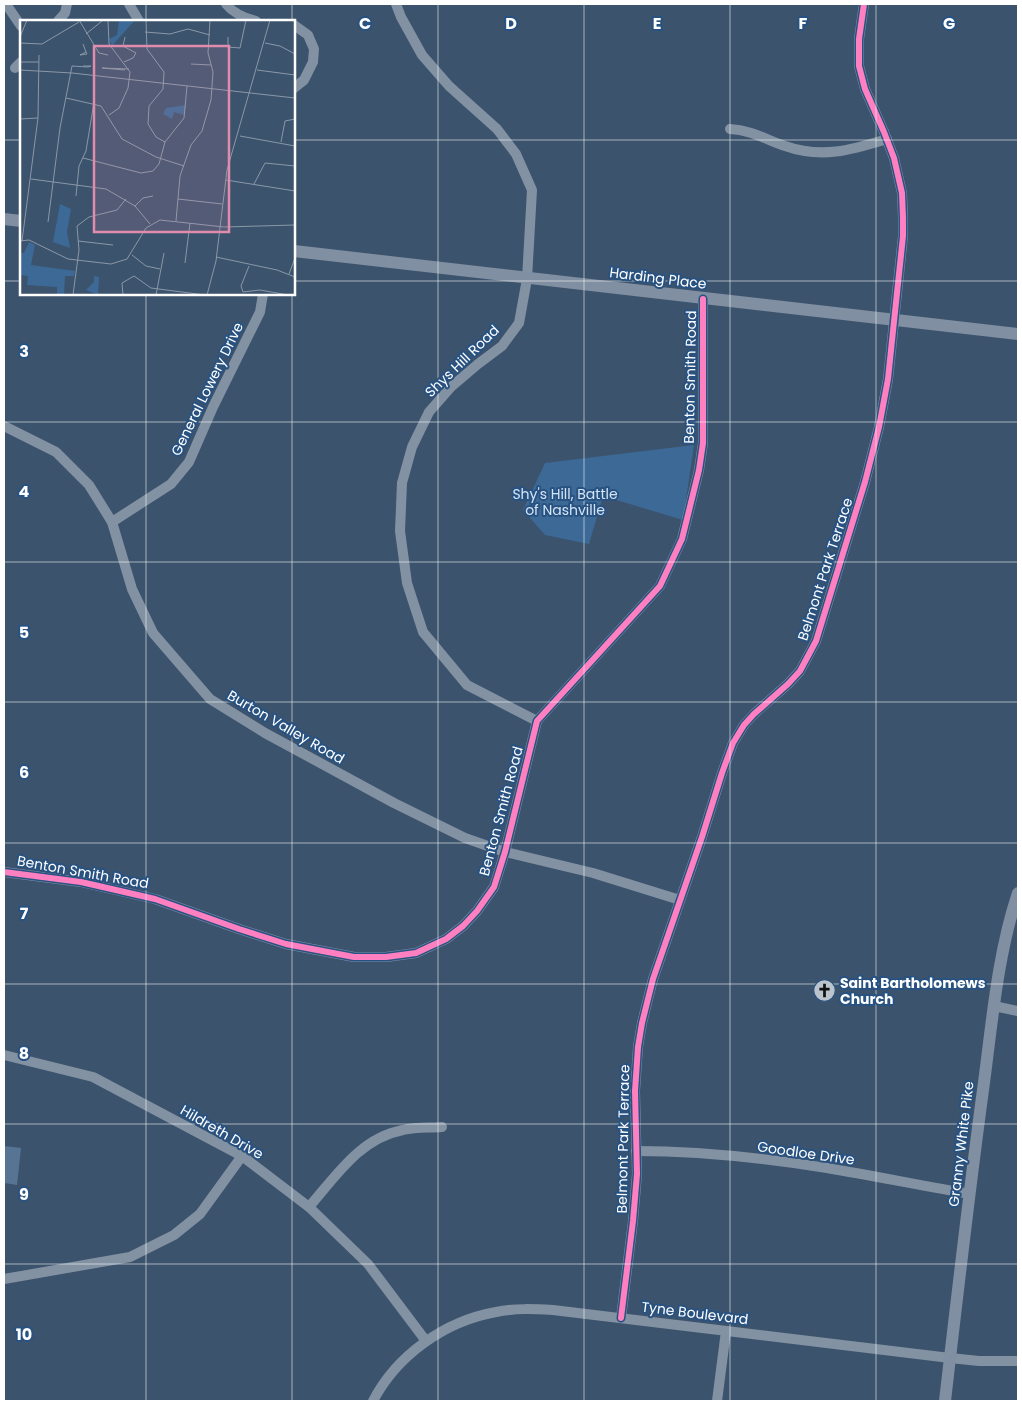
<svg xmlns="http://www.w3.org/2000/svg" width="1022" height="1405" font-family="Poppins,sans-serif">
  <rect width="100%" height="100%" fill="#3c536d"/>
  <polygon fill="#3d6997" points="694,445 683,520 603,496 589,544 545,535 523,510 545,463"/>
  <polygon fill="#577494" points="4,1146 21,1148 17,1185 4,1183"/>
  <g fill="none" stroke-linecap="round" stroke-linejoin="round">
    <g stroke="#8292a3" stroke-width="10">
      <polyline points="6,4 21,26"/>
      <polyline points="129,4 139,21"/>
      <path d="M226,4c8,10 18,14 30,17"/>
      <polyline points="396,4 401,17 422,55 449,86 497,129 516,154 532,190 527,279 519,323 502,346 478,364 451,387 429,412 412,447 402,483 400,531 407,583 423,632 467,685 537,721"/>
      <polyline points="58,21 65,13 67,4"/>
      <polyline points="294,25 308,35 314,49 313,62 304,80 294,88"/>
      <polyline points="15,68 21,62"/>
      <path d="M730,129c21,1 37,11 55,17 37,13 66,4 102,-7"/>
      <polyline points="4,426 56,452 89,485 112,522 132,589 153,633 210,699 265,733 394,803 465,838 505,852 593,873 680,900"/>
      <polyline points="112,522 171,484 189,462 213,407 260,312 263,294"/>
      <polyline points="4,872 81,882 155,899 239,929 286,944 354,957 386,957 416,953 446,939 463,926 477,911 494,887 505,852 537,721 660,586 682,539 699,470 703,443 703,299"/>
      <polyline points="994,1006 1018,1011"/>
      <polyline points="4,1055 93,1077 242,1156 309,1207 368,1264 426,1341"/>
      <path d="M636,1151c64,0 128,7 191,17 48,8 96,18 143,26"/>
      <path d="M309,1207c27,-31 51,-69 94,-77 13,-3 26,-2 39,-3"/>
      <polyline points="4,1279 130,1257 174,1235 200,1214 242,1156"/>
      <polyline points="621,1318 633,1221 637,1174 635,1091 638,1047 642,1023 653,979 702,837 722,773 733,743 744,725 754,714 788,684 800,671 816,641 865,482 879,427 888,379 893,331 903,236 903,218 902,193 894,158 884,132 865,89 859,66 859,39 864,4"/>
      <path d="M373,1401c24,-46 72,-80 123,-89 19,-4 38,-3 57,-2l397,48 29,3h39"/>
      <polyline points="717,1401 726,1331"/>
    </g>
    <g stroke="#808fa1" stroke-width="12">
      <polyline points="4,219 21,221"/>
      <polyline points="294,251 1018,334"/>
      <path d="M945,1401c12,-104 24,-208 38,-311 9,-66 14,-134 35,-197"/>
    </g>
    <defs>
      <g id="cycleway">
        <polyline points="4,872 81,882 155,899 239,929 286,944 354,957 386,957 416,953 446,939 463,926 477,911 494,887 505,852 537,721 660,586 682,539 699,470 703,443 703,299"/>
        <polyline points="621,1318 633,1221 637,1174 635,1091 638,1047 642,1023 653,979 702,837 722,773 733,743 744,725 754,714 788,684 800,671 816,641 865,482 879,427 888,379 893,331 903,236 903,218 902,193 894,158 884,132 865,89 859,66 859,39 864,4"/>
      </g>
    </defs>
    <use href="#cycleway" stroke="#285281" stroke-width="9"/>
    <use href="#cycleway" stroke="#ff80c0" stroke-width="6"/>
  </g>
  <path fill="none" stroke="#fff" stroke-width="1" stroke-opacity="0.55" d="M146,4v17M292,4v17M438,4v1397M584,4v1397M730,4v1397M876,4v1397M4,140h17M294,140h724M4,281h17M294,281h724M146,294v1107M292,294v1107M4,422h1014M4,562h1014M4,702h1014M4,843h1014M4,984h1014M4,1124h1014M4,1264h1014"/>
  <defs>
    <symbol id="church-disc" viewBox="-11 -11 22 22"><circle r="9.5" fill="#bbc3cc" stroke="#285281"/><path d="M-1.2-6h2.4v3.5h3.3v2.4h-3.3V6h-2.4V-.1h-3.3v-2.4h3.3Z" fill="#111"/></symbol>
  </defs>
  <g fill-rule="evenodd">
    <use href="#church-disc" x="812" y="978" width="25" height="25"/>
  </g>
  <g text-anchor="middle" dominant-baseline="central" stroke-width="4" stroke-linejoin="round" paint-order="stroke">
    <g font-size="14" fill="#fff" stroke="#285281">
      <text transform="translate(658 278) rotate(7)">Harding Place</text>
      <text transform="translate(462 361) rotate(-44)">Shys Hill Road</text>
      <text transform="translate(690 377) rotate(-89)">Benton Smith Road</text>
      <text transform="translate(207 389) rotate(-64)">General Lowery Drive</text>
      <text transform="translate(825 569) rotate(-72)">Belmont Park Terrace</text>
      <text transform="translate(286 727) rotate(30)">Burton Valley Road</text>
      <text transform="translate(501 811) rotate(-75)">Benton Smith Road</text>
      <text transform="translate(83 872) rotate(10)">Benton Smith Road</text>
      <text transform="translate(222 1132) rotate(30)">Hildreth Drive</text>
      <text transform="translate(623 1139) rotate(-89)">Belmont Park Terrace</text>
      <text transform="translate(961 1144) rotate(-83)">Granny White Pike</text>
      <text transform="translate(806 1153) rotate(8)">Goodloe Drive</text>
      <text transform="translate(695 1313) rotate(7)">Tyne Boulevard</text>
    </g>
    <g font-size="14" fill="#d3e4f5" stroke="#285281">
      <text x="565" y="494">Shy's Hill, Battle<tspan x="565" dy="16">of Nashville</tspan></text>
    </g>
    <g font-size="14" font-weight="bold" fill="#fff" stroke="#285281" text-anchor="start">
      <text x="840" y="983">Saint Bartholomews<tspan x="840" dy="16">Church</tspan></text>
    </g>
  </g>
  <g transform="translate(20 20)">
    <rect width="275" height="275" fill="#3c536d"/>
    <path d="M99,0h16l-23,26 -3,-7 8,-4zM166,85l-2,10 -10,-3 -2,7 -9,-5 3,-6zM40,184l11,5 -4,23 3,16 -17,-6zM9,222l6,3 -4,20 44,6 -1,5h-9l-1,19h-7v-8l-30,-2 1,-9 -8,-1v-22h4zM74,256l5,1 -1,18 -12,-5 8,-8z" fill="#3d6997"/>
    <path fill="none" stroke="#8a98a7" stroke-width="1" d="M59,0l20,33 9,2M88,0l1,24 21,28 -2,16 -9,20 -10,7M126,0l1,29 17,23 -1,17 -14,17 -1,18 8,13 9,5M188,0h17M125,12l25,2 18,-5 22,6M66,14l16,-13M0,17l7,-17M208,17v10l12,1 6,-28M0,23l22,1 37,-22M245,23l15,3 15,8M63,24l3,8 -6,3 7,-1 -1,-2M0,42h19M104,42l9,-4 3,-5 -13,-7 2,-9M171,44l20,1M0,50l52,3 223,25M105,50l-23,-2 27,1M237,50l38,5M46,78l35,8 21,33 34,18 28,9M0,99l18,-1M220,116l55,10M261,122l4,-21 10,-2M63,138l58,15 12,-2 6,-7 6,-22 19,-24 3,-32M11,159l75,10 29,17 15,18M206,160l69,11M234,164l11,-21 30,3M56,176l3,-30 7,-15 8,-49M158,179l44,5M115,186l8,-8 10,-2M156,201l4,-45 11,-31 11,-14 9,-31 2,-28 -5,-19 2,-33M28,202l12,-94 12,-62 16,1 3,-1h-8M0,221l9,-1 39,19 43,5 16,-5 19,-31 14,-8 64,7 71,-2M2,221l16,-123 1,-63M58,221l35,4M112,235l14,11 14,3M196,237l61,13 18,7M165,243l5,-40M229,246l-8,20 2,6 17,-2 28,5M269,254l6,-16M53,275l6,-45 -2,-24 12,-9 28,-7 9,-11M103,275l-1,-12 12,-7 17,12 54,7M136,275l8,-42M187,275l9,-34 11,-91 43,-150"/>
    <path fill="#e08cad" fill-opacity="0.15" stroke="#e08cad" stroke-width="2.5" d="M74,26h135v186h-135z"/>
    <rect width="275" height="275" fill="none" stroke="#fff" stroke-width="2.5"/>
  </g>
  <g font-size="16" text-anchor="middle" font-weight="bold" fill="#fff" stroke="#285281" stroke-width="4" stroke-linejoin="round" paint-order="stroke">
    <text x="365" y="29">C</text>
    <text x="511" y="29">D</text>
    <text x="657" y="29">E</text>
    <text x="803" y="29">F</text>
    <text x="949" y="29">G</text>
    <text x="24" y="357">3</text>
    <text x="24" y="497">4</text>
    <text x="24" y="638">5</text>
    <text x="24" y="778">6</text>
    <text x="24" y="919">7</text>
    <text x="24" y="1059">8</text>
    <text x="24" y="1200">9</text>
    <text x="24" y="1340">10</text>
  </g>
  <rect width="1022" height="1405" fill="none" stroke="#ffffff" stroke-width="10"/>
</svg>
